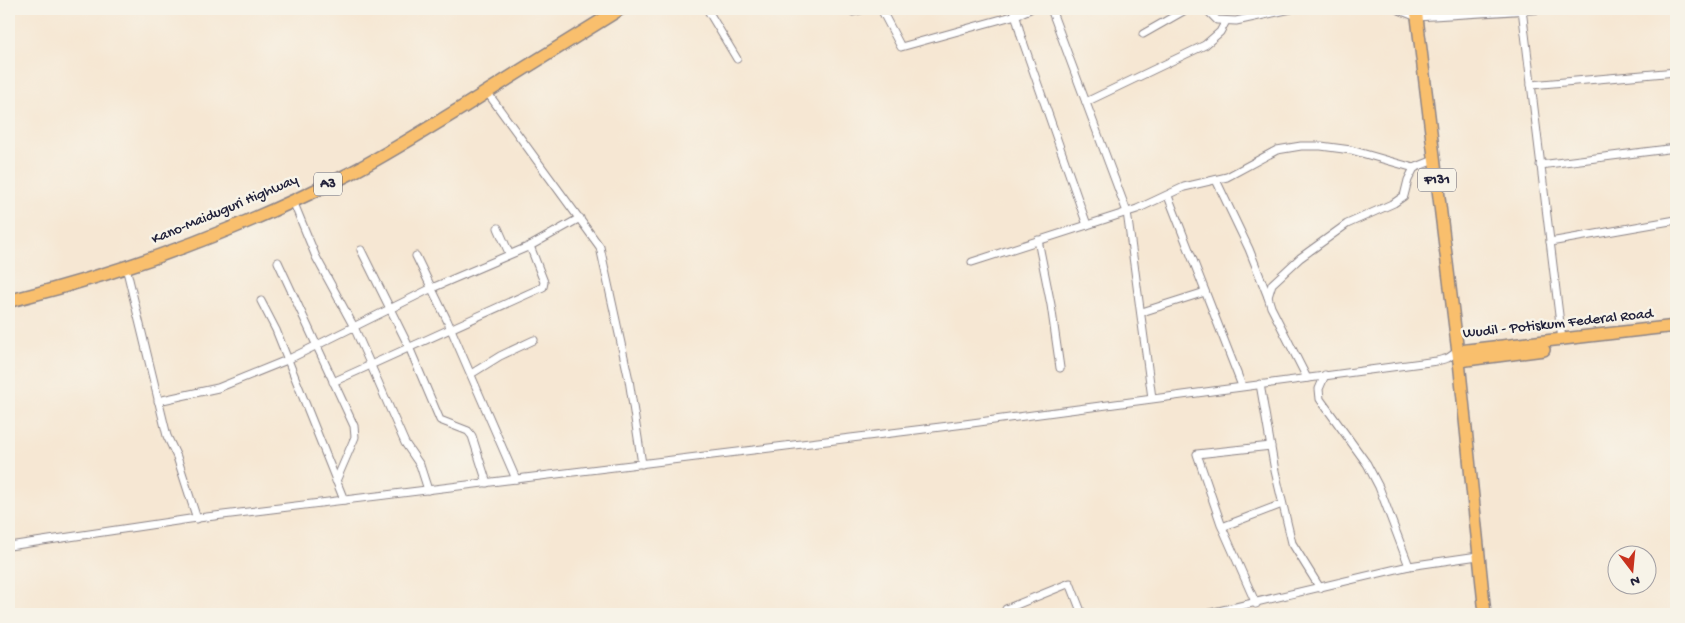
<svg xmlns="http://www.w3.org/2000/svg" width="1685" height="623" font-family="'Gochi Hand',sans-serif">
  <rect width="100%" height="100%" fill="#f7f3e8"/>
  <filter id="ink" filterUnits="userSpaceOnUse"><feTurbulence type="fractalNoise" baseFrequency=".02" numOctaves="2"/><feDisplacementMap in="SourceGraphic" scale="10" xChannelSelector="R" yChannelSelector="G"/><feConvolveMatrix kernelMatrix="1 2 1 2 8 2 1 2 1" color-interpolation-filters="sRGB"/></filter>
  <filter id="wash" filterUnits="userSpaceOnUse"><feTurbulence type="fractalNoise" baseFrequency=".0096" numOctaves="4" result="noise"/><feDisplacementMap in="SourceGraphic" scale="20" xChannelSelector="R" yChannelSelector="G"/><feGaussianBlur stdDeviation="1.12" result="paint"/><feColorMatrix in="noise" values="0 0 0 0 0 0 0 0 0 0 0 0 0 0 0 0 0 1.4 0 .05"/><feComposite in="paint" operator="in"/></filter>
  <g filter="url(#wash)">
    <rect width="100%" height="100%" fill="#f6e7d3"/>
  </g>
  <g filter="url(#ink)">
    <g fill="none" stroke-linecap="round" stroke-linejoin="round">
      <defs>
        <g id="street">
          <polyline points="707,9 737,59"/>
          <polyline points="881,9 901,47 1016,15 1030,9"/>
          <polyline points="1014,9 1021,36 1087,225"/>
          <polyline points="1051,9 1127,212 1152,398"/>
          <polyline points="1206,9 1217,20 1236,21 1291,9"/>
          <polyline points="1397,9 1417,17 1546,9"/>
          <polyline points="1522,9 1562,340"/>
          <polyline points="853,12 865,9"/>
          <polyline points="1143,34 1187,9"/>
          <polyline points="1531,85 1676,72"/>
          <polyline points="487,92 600,247 629,380 642,464"/>
          <polyline points="1086,102 1205,45 1220,32 1226,21"/>
          <polyline points="1540,165 1676,148"/>
          <polyline points="1216,180 1249,249 1268,297"/>
          <polyline points="1168,196 1242,386"/>
          <polyline points="293,201 316,257 354,327 405,443 420,465 428,490"/>
          <polyline points="498,228 509,253"/>
          <polyline points="1038,240 1051,305 1060,368"/>
          <polyline points="1550,242 1676,220"/>
          <polyline points="361,250 409,347 440,420 468,431 472,436 487,483"/>
          <polyline points="416,256 447,320 516,479"/>
          <polyline points="278,262 354,426 355,437 336,481"/>
          <polyline points="972,262 1137,209 1184,187 1227,177 1277,150 1301,146 1321,146 1351,150 1414,168 1434,160"/>
          <polyline points="126,267 167,436 177,457 197,519"/>
          <polyline points="261,301 276,330 344,500"/>
          <polyline points="1142,312 1205,292"/>
          <polyline points="471,374 500,356 534,340"/>
          <polyline points="1325,375 1319,389 1320,399 1367,464 1379,487 1409,566"/>
          <polyline points="1307,378 1271,307 1268,297 1272,284 1300,258 1347,224 1394,203 1404,196 1408,180 1414,168"/>
          <polyline points="333,382 543,287 544,282 530,246"/>
          <polyline points="1260,384 1275,471 1292,543 1320,588"/>
          <polyline points="158,401 218,388 287,360 432,288 530,246 580,218"/>
          <polyline points="1222,527 1282,504"/>
          <polyline points="9,546 190,519 957,425 1437,361 1448,358 1458,351"/>
          <polyline points="1256,604 1222,527 1197,454 1271,446"/>
          <polyline points="1006,609 1070,583 1082,614"/>
          <polyline points="1206,614 1409,566 1478,556"/>
        </g>
        <g id="primary">
          <polyline points="1416,9 1459,361 1485,614"/>
          <polyline points="1458,351 1676,326"/>
          <polyline points="1459,361 1544,350"/>
        </g>
        <path id="highway" d="M9,301c117,-29 232,-72 340,-127 39,-20 76,-44 114,-67 52,-33 105,-66 157,-98"/>
      </defs>
      <use href="#street" stroke="#8c8487" stroke-width="9"/>
      <use href="#primary" stroke="#8c8487" stroke-width="14"/>
      <use href="#highway" stroke="#8c8487" stroke-width="15"/>
      <use href="#street" stroke="#fff" stroke-width="7"/>
      <use href="#primary" stroke="#f9bf6d" stroke-width="11"/>
      <use href="#highway" stroke="#f9bf6d" stroke-width="12"/>
    </g>
  </g>
  <g text-anchor="middle" dominant-baseline="central" stroke-width="5" stroke-linejoin="round" paint-order="stroke">
    <g fill="#f7f3e8" stroke="#62616f" stroke-width="1">
      <rect x="1418" y="168.5" width="38" height="23" rx="4"/>
      <rect x="314" y="172.5" width="28" height="23" rx="4"/>
    </g>
    <g font-size="14" font-weight="bold" fill="#22223b">
      <text x="1437" y="180">F131</text>
      <text x="328" y="184">A3</text>
    </g>
    <g font-size="15" fill="#22223b" stroke="#f7f3e8">
      <text transform="translate(225 210) rotate(-23)">Kano-Maiduguri Highway</text>
      <text transform="translate(1558 324) rotate(-6)">Wudil - Potiskum Federal Road</text>
    </g>
  </g>
  <rect width="1685" height="623" fill="none" stroke="#f7f3e8" stroke-width="30"/>
  <g transform="translate(1632 570) rotate(164)"><circle r="24" fill="#f7f3e8" stroke="#a29fa3"/>
  <path d="M0-4L9 19L0 12L-9 19Z" fill="#c8321e"/>
  <text y="-8" font-size="14" font-weight="bold" text-anchor="middle" fill="#22223b">N</text>
  </g>
</svg>
